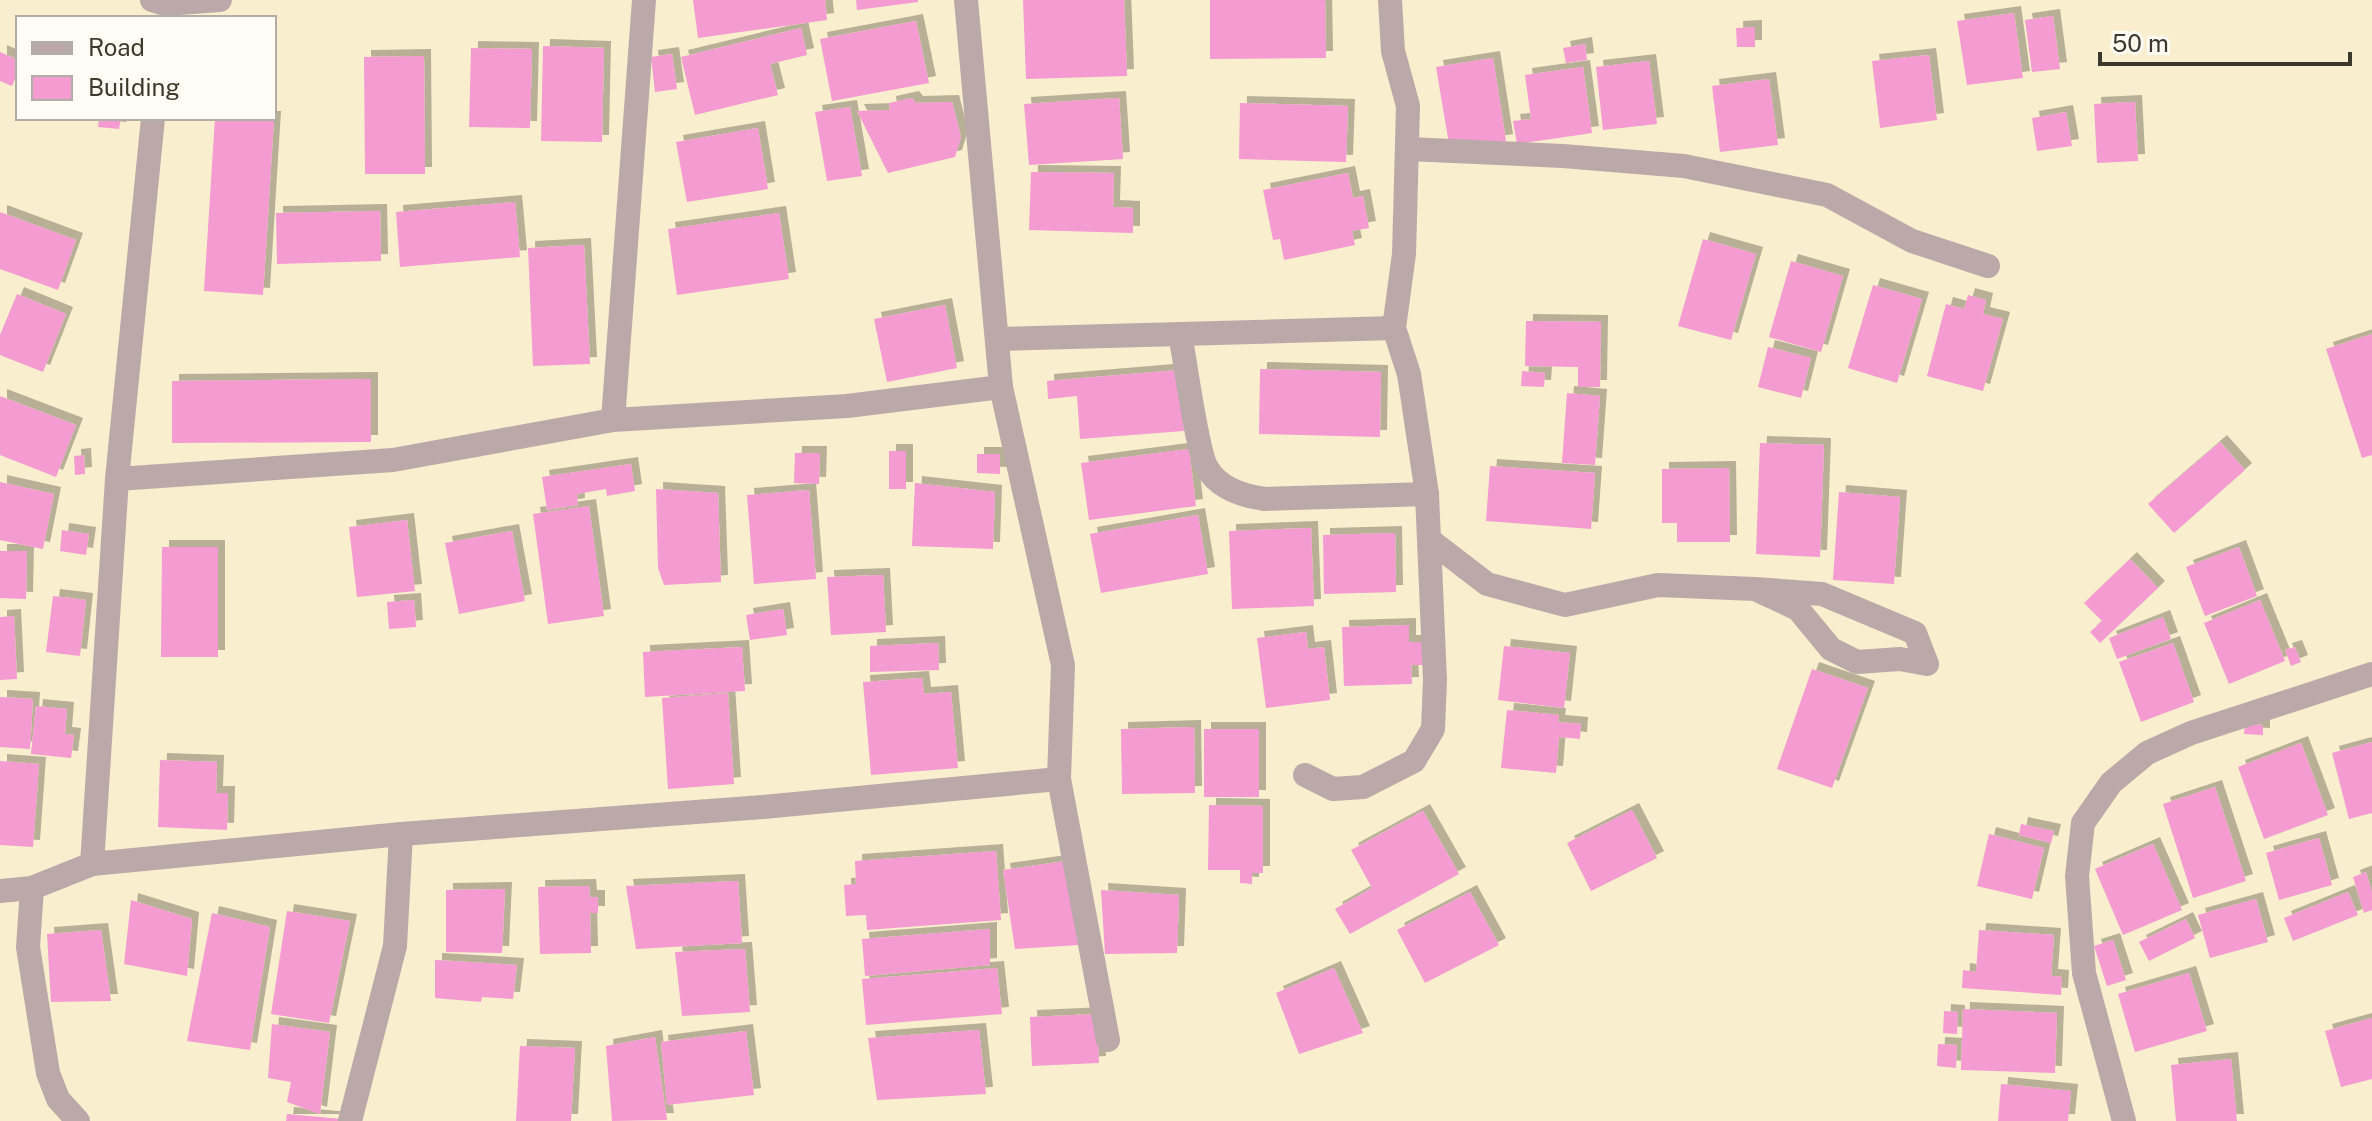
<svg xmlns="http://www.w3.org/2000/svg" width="2372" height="1121" font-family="'Public Sans',sans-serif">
  <defs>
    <filter id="shadow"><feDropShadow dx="7" dy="-7" stdDeviation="0" flood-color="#0004"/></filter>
  </defs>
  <rect width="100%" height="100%" fill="#f9eecd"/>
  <g fill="#f49bd2" filter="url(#shadow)">
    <polygon points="693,0 825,0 827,20 698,38"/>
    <polygon points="856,0 918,0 918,2 857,10"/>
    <polygon points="1023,0 1124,0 1127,76 1026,79"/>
    <polygon points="1210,0 1325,0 1326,58 1210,59"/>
    <polygon points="2014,13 2023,78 1967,85 1957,21"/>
    <polygon points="2053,16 2060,69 2032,72 2025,20"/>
    <polygon points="916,21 929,83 832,101 820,39"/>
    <polygon points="1755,27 1755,47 1737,47 1736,28"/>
    <polygon points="801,28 807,55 770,64 778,95 695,115 681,57"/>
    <polygon points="1585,44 1587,60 1566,63 1563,48"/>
    <polygon points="543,46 604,48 602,142 541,141"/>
    <polygon points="471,48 532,49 530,128 469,127"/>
    <polygon points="0,52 18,60 18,72 12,86 0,81"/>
    <polygon points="672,54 677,89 655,92 651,57"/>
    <polygon points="1929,55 1937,120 1880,128 1872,61"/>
    <polygon points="424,56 425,174 365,174 364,57"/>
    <polygon points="1493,58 1506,141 1450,150 1436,67"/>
    <polygon points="1649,61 1657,124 1603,130 1596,67"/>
    <polygon points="1583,67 1592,133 1517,144 1513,121 1531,119 1525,75"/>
    <polygon points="1769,79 1778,145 1720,152 1712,86"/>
    <polygon points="912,98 916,103 952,102 961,137 955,157 888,173 857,111 890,110 889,103"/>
    <polygon points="1119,98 1123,159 1029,165 1024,104"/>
    <polygon points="2135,102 2138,161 2097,163 2094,104"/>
    <polygon points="1240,103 1348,106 1346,162 1239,159"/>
    <polygon points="850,107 862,176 827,181 815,112"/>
    <polygon points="2066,112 2072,146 2037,151 2032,118"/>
    <polygon points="99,118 121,118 119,129 98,127"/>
    <polygon points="215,118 274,118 263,295 204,291"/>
    <polygon points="758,128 768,189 687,202 676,142"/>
    <polygon points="1031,172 1114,173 1113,207 1133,208 1133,233 1029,230"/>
    <polygon points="1348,173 1353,198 1363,196 1369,228 1352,231 1355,245 1284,260 1280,239 1273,240 1263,190"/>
    <polygon points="515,202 520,257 400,267 396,212"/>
    <polygon points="380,211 381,261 277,264 276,213"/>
    <polygon points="0,212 76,240 58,290 0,269"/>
    <polygon points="779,213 789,279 677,295 668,229"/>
    <polygon points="1703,239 1756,254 1731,340 1678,326"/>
    <polygon points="584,245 590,364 533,366 528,248"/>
    <polygon points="1791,261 1843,276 1821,352 1769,337"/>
    <polygon points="1873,285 1922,299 1897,383 1848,368"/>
    <polygon points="17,294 66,314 43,372 0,355 0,335"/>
    <polygon points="1968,295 1986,300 1983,314 2003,319 1983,391 1927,376 1946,304 1964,309"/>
    <polygon points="945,305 957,368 887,382 874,319"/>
    <polygon points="1526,321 1601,322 1600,387 1578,387 1578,367 1525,366"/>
    <polygon points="2372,334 2372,455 2362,458 2326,349"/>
    <polygon points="1768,347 1811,358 1801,398 1758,387"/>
    <polygon points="1260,369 1381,372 1380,437 1259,434"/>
    <polygon points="1179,370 1184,431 1080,439 1077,396 1048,399 1047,381"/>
    <polygon points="1522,371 1545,373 1544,387 1521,386"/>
    <polygon points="371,379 371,442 172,443 172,381"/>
    <polygon points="1567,393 1600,396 1595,465 1562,463"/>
    <polygon points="0,396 76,425 56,477 0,455"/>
    <polygon points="2220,442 2245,470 2174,533 2148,504"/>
    <polygon points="1760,443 1824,445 1820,557 1756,554"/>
    <polygon points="1189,449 1196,506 1089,520 1081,463"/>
    <rect x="889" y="451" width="17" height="38"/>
    <polygon points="795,453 820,453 819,484 794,483"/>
    <polygon points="977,454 1000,454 1000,474 977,473"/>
    <polygon points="84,455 85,474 75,475 74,456"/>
    <polygon points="631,464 635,491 607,496 606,489 577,494 578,505 547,510 542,477"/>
    <polygon points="1490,466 1595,473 1591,529 1486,521"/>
    <polygon points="1729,468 1730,542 1677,542 1677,523 1662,523 1662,469"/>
    <polygon points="0,482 54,494 43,549 0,540"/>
    <polygon points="915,483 995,492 993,549 912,546"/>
    <polygon points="656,489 718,493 721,582 664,585 658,568"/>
    <polygon points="809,490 816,579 754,584 747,495"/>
    <polygon points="1839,492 1900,497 1894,584 1833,580"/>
    <polygon points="589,506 604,616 548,624 533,514"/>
    <polygon points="1198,515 1208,574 1101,593 1090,534"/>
    <polygon points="407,520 415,591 357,597 349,527"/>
    <polygon points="1311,528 1314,606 1232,609 1229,531"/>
    <polygon points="62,530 89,534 86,555 60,551"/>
    <polygon points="512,531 525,601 459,614 445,543"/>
    <polygon points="1395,533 1396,592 1324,594 1323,535"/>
    <polygon points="162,547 218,547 218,657 161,657"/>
    <polygon points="2239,547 2257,596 2205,616 2186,567"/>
    <polygon points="0,551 27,551 26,599 0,598"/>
    <polygon points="2130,559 2158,588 2100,643 2090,632 2102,621 2084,603"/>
    <polygon points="883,575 886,632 831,635 827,577"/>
    <polygon points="53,596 86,600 80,656 46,652"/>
    <polygon points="414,600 416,627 389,629 387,602"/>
    <polygon points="2260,600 2285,661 2229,684 2204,623"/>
    <polygon points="783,609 787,635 750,640 746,615"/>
    <polygon points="14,616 17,679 0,680 0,617"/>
    <polygon points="2163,617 2171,639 2117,659 2109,638"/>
    <polygon points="1409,625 1409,642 1425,642 1426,665 1411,665 1412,684 1344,686 1342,627"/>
    <polygon points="1306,632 1308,649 1324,647 1330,700 1266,708 1257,638"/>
    <polygon points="938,643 939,670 870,672 870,646"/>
    <polygon points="2173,643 2194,702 2141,722 2119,662"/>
    <polygon points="1504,646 1570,653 1564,708 1498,700"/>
    <polygon points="742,647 745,691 645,697 643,652"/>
    <polygon points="2295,647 2301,662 2291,666 2285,650"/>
    <polygon points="1812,669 1868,688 1832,788 1777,769"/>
    <polygon points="922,678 924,694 951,692 958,768 871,775 863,682"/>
    <polygon points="728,693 734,784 668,789 662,698"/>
    <polygon points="0,697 33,699 30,749 0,747"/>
    <polygon points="36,706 67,709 65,734 74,735 71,758 31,754"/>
    <polygon points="1507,710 1559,715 1558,722 1581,724 1580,739 1559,737 1556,773 1501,768"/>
    <polygon points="2245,724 2263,725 2263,735 2244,734"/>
    <polygon points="1194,727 1195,793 1122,794 1121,729"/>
    <rect x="1204" y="729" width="55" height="68"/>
    <polygon points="2372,742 2372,813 2349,819 2332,753"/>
    <polygon points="2301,743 2328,815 2264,839 2238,767"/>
    <polygon points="160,760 217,762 216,793 228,793 227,830 158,827"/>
    <polygon points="0,761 39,764 33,847 0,845"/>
    <polygon points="2215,787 2246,881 2193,898 2163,804"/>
    <polygon points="1209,805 1263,806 1263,873 1252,873 1252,884 1240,883 1240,870 1208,870"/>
    <polygon points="1632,810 1657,858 1591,891 1567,843"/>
    <polygon points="1423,811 1459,874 1350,934 1335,909 1372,888 1351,850"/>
    <polygon points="2021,824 2054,831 2051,843 2019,835"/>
    <polygon points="1989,834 2044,848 2032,899 1977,886"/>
    <polygon points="2319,838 2332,885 2279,900 2266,853"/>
    <polygon points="2153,844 2182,910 2123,935 2095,869"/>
    <polygon points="996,851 1001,920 867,930 866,915 846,916 844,885 856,884 855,861"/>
    <polygon points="1066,861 1079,945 1015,949 1003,870"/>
    <polygon points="2366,872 2372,893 2372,910 2364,913 2353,877"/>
    <polygon points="738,881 742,943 636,949 626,886"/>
    <polygon points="589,886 590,897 598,897 598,913 590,913 591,953 540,954 538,887"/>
    <polygon points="505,889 502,953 446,952 446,890"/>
    <polygon points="1101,890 1179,895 1177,953 1105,954"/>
    <polygon points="1470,892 1499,945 1425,983 1397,930"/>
    <polygon points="2348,892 2358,915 2293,941 2284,918"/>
    <polygon points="2256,899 2268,942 2210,958 2198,915"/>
    <polygon points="131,900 192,919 187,976 124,964"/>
    <polygon points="287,911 350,921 329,1023 271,1014"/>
    <polygon points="212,913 270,927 250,1050 187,1041"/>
    <polygon points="2186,919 2195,938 2149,961 2139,942"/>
    <polygon points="990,929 990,965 865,976 862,939"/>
    <polygon points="101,930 111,1001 51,1002 47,934"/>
    <polygon points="1979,930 2054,935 2051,976 2062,977 2061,995 1962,988 1963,970 1976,972"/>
    <polygon points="2113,940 2126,980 2107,986 2094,946"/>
    <polygon points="745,949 750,1012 682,1016 675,952"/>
    <polygon points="435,960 517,965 513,999 482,997 481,1002 435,998"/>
    <polygon points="997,968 1002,1014 866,1025 862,979"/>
    <polygon points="1334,968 1363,1033 1299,1054 1276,993"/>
    <polygon points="2189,973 2207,1031 2135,1052 2118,994"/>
    <polygon points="1963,1009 2057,1013 2055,1073 1961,1070"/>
    <polygon points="1944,1011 1958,1012 1957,1034 1943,1033"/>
    <polygon points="1097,1014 1099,1063 1032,1066 1030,1017"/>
    <polygon points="2372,1018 2372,1079 2341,1087 2325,1031"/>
    <polygon points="272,1024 330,1032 320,1114 287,1102 291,1082 268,1078"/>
    <polygon points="979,1030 986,1094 877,1100 868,1038"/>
    <polygon points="746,1031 754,1095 667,1105 661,1042"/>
    <polygon points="655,1037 667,1120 612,1121 606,1046"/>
    <polygon points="1938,1044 1957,1045 1956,1068 1937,1066"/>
    <polygon points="520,1046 575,1048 571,1121 516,1121"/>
    <polygon points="2231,1059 2237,1121 2176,1121 2171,1065"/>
    <polygon points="2001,1084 2071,1091 2068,1121 1998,1121"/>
    <polygon points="287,1114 342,1119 342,1121 286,1121"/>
  </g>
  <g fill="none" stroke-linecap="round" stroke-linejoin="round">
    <g stroke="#baa9a8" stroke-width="24">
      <polyline points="152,0 165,4 220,0"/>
      <polyline points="1408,149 1563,156 1684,166 1827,195 1912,241 1988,266"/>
      <path d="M1180,334c5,25 17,118 27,134 12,21 36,28 58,31l162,-5"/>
      <polyline points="997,339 1394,328"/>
      <polyline points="1001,387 1063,665 1059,779 1108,1040"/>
      <polyline points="613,420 644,0"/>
      <polyline points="117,479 393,460 613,420 847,406 1001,387 966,0"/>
      <polyline points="1431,541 1487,584 1565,605 1658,585 1755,589 1798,609 1831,649 1857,662 1900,659 1927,664 1915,633 1822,594 1755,589"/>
      <polyline points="1305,775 1333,789 1363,787 1414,761 1433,729 1435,680 1427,494 1409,374 1394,328 1404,254 1408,106 1393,51 1390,0"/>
      <polyline points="92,864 117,479 153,118"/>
      <polyline points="32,888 28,947 48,1073 58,1099 78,1121"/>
      <polyline points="0,891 32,888 92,864 401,834 763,807 1059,779"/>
      <polyline points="350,1121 395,946 401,834"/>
      <polyline points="2124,1121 2084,973 2077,876 2083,823 2111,783 2147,753 2191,733 2372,674"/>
    </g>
  </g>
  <rect x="16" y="16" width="260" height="104" fill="#fefcf5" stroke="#b1aea5" stroke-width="2"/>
  <rect x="32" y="42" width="40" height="12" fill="#baa9a8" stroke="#b1aea5" stroke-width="2"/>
  <text x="88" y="56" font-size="24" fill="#3d392c">Road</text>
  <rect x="32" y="76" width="40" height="24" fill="#f49bd2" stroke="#b1aea5" stroke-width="2"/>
  <text x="88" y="96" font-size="24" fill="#3d392c">Building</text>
  <path d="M2100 52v12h250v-12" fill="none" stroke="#3d392c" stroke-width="4"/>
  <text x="2112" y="52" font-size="24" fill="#3d392c" stroke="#fefcf5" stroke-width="6" paint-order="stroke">50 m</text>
</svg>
